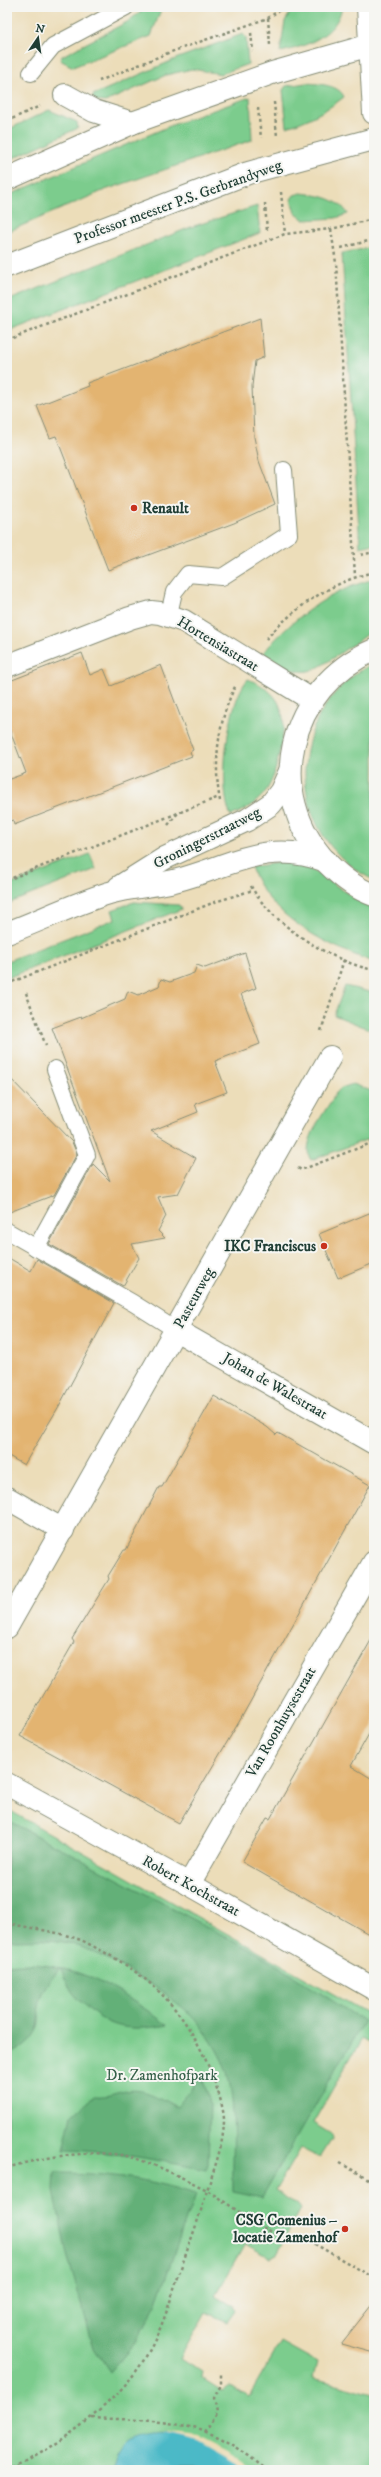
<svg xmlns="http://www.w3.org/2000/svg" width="381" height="2477" font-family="'IM FELL DW Pica',serif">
  <rect width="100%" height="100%" fill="#f6f6f2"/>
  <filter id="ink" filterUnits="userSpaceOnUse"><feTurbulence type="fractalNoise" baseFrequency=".025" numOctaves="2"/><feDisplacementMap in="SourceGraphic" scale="8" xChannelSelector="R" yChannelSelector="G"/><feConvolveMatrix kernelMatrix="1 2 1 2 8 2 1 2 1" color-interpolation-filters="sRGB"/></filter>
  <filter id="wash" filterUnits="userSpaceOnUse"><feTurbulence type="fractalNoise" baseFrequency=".012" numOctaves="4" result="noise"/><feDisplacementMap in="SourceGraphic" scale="16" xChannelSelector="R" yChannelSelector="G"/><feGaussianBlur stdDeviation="0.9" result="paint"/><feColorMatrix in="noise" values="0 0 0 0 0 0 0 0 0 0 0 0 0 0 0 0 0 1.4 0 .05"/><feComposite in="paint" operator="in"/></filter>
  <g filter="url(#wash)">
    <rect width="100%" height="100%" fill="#ecddb9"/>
    <g fill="#7bcc8d" stroke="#4d8460">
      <polygon points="147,7 162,7 151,36 73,67 60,60 62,56 127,22"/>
      <path d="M294,7h48c-5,28 -36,40 -62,45l5,-31z"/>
      <polygon points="243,34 246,38 248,64 221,74 192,69 166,75 105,102 93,101 93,95 178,58"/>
      <path d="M306,83c11,1 33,1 38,14 -18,14 -35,23 -57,30l-4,-37 3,-4z"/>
      <polygon points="250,97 252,140 105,190 7,232 7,196 172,125"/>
      <polygon points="49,110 77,122 78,128 7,161 7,130"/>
      <path d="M301,193c16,2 38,5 47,21l-12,4 -32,2 -9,-7 -4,-14 3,-4z"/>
      <polygon points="257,206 260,233 7,331 7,301 191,227"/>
      <polygon points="369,248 374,339 374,544 360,547 342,253"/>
      <path d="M374,579v49c-9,10 -21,16 -32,24 -36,25 -39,26 -77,3l-1,-3c30,-35 65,-61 110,-73z"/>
      <path d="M374,663v217c-18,-8 -33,-21 -45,-36 -46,-61 -23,-148 45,-181z"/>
      <path d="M248,679c33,13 40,34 33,66 -8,38 -11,54 -50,71 -14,-27 -4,-114 17,-137z"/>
      <polygon points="90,854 96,869 7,904 7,886"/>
      <path d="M284,862l27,6 43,30 20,9v55c-45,-15 -107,-46 -123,-95z"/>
      <polygon points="134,902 179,905 182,909 7,978 7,961 115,919 112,910"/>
      <polygon points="345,986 374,993 374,1031 334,1015"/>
      <path d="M353,1084l21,8v45l-63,23c-12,-16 16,-51 25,-67l5,-5z"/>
      <polygon points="7,1809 374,2017 374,2042 373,2044 362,2038 313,2123 331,2134 332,2139 320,2158 300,2148 275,2191 298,2205 301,2209 275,2256 271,2258 245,2244 216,2295 233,2305 235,2311 227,2322 206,2312 180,2358 202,2372 201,2377 223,2391 230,2386 249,2397 281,2342 317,2362 313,2378 374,2394 374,2470 7,2470"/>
    </g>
    <g fill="#64b078" stroke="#427656">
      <path d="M7,1820l257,137 100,64 -102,176 -29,-6c-1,-36 4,-81 -5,-115 -4,-18 -26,-52 -40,-64 -28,-24 -85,-60 -120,-69 -19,-5 -42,-3 -61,-3z"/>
      <path d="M7,1965c50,-5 89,11 129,38 11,7 21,14 31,22 -43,8 -65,2 -94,-32 -6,-7 -9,-18 -13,-26 -8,11 -18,21 -21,35 -2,6 1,12 0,19 -1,16 -18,29 -32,34z"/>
      <path d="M202,2076l8,27 -2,61 -2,6c-48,-10 -93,-19 -142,-20l8,-35 22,-19c17,1 18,-3 33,-5 18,-4 35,9 50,16z"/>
      <path d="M55,2173c50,0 92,5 140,21l-38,108 -22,41 -25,29 -16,-24 -28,-97 -12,-61z"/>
    </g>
    <path fill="#4cb9c7" stroke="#367b7e" d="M165,2433l33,5 59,32h-145c7,-33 22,-35 53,-37z"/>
    <polygon fill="#ecddb9" points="160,2432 199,2436 225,2449 259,2470 249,2470 199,2441"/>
    <g id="blocks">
      <g fill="#e3b471">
        <polygon points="260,318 264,357 255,361 252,386 254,437 259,461 275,504 234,523 108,570 56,436 50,438 37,406 88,386 87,383"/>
        <polygon points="82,653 90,675 104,669 111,686 161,665 193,750 190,752 192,756 14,825 13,820 7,822 7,780 26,773 7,723 7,682"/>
        <polygon points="245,953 256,988 241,994 260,1044 215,1061 227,1092 195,1104 198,1112 151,1131 196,1158 178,1194 158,1197 166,1216 158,1231 165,1238 132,1244 139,1258 123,1286 49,1244 93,1164 110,1181 52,1028 81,1017 81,1018 125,999 128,991 138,995 159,986 161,979 170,982 194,973 197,965 205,968"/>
        <polygon points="7,1075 72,1142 77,1154 54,1195 7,1213"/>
        <polygon points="374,1211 374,1263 338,1278 319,1234"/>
        <polygon points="7,1257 31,1271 37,1259 114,1303 59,1406 24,1465 7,1455"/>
        <polygon points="214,1396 267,1427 276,1435 278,1433 370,1485 239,1722 179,1823 20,1736 74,1642 72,1639 109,1579 108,1576 124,1550 126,1550 159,1487 162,1487"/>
        <polygon points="374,1635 374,1725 351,1766 374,1780 374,1937 242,1862 267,1818 270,1819"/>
        <polygon points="374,2302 374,2353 341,2344"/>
      </g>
    </g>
  </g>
  <g filter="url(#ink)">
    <use href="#blocks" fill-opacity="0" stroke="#868d76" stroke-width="1"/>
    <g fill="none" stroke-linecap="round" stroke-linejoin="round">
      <defs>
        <g id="service">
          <polyline points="31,73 53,46 126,7"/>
          <polyline points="169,614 174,592 188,574 222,577 289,534 284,470"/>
          <polyline points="7,1231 133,1303 176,1330"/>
          <polyline points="36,1248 87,1155 55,1069"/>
        </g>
        <g id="minor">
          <polyline points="7,666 130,618 151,612 160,613 184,621 312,700"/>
          <polyline points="176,1330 374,1443"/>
          <polyline points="7,1498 63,1530"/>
          <polyline points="7,1627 330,1057"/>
          <polyline points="7,1784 189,1884 374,1989"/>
          <polyline points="189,1884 374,1562"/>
        </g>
        <g id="secondary">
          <polyline points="368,7 374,113"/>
          <path d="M374,650c-86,37 -112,143 -47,213 13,13 29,26 47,32"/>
          <polyline points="119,887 165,858 247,820 271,804 281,791 290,771"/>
          <path d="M7,933c34,-13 67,-29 102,-40 21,-6 44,-7 65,-12 56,-14 92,-43 152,-20"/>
        </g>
        <g id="primary">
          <polyline points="65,95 94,111 132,123"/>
          <polyline points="7,179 132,123 272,73 374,44"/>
          <polyline points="7,266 248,173 374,139"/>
        </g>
      </defs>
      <use href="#service" stroke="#868d76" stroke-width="18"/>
      <use href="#minor" stroke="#868d76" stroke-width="24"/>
      <use href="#secondary" stroke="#868d76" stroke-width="24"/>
      <use href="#primary" stroke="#868d76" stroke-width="24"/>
      <g stroke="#868d76" stroke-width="2.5" stroke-dasharray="3 3" stroke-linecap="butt">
        <polyline points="268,18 270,45"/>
        <polyline points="251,33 253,51"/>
        <polyline points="99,81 168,53 268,18 284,7"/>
        <polyline points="274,102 277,137"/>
        <polyline points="258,108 261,138"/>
        <polyline points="7,121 40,106"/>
        <polyline points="281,192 285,234"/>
        <polyline points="265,203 267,231"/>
        <polyline points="331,229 336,263 355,576"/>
        <polyline points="341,248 368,241"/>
        <polyline points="7,340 285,234 331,229 374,219"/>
        <polyline points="361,555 374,552"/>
        <path d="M266,639c29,-32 65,-57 108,-67"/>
        <path d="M220,801c-7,-37 -2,-82 16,-116"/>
        <polyline points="168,825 178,813"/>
        <polyline points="7,880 219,797"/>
        <path d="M251,886c20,38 81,76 123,84"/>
        <polyline points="7,984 215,902 253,890"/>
        <polyline points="26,993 46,1046"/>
        <polyline points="321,1031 344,960"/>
        <polyline points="298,1168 301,1170 374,1142"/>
        <path d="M7,1923c22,5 47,8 68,15 10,3 19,9 27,13 55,29 88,67 110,124 5,14 11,29 12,44 0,24 -9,48 -17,71l50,34 37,20"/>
        <polyline points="340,2163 374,2182"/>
        <path d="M7,2168c34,-11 89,-20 124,-11 26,8 52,21 76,33 -7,26 -17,52 -26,78 -10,30 -19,63 -36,90 -26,44 -91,93 -138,112"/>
        <polyline points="299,2235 369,2275 374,2266"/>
        <path d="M92,2418c40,2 87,1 124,18 19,8 35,22 51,34"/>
        <polyline points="205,2432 217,2412 214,2398 221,2385 221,2372"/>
      </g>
      <use href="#service" stroke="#fff" stroke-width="16"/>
      <use href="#minor" stroke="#fff" stroke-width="22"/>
      <use href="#secondary" stroke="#fff" stroke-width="22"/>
      <use href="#primary" stroke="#fff" stroke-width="22"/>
    </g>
  </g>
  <g fill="#c8321e" stroke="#f6f6f2" stroke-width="1.5">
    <circle cx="134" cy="508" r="4"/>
    <circle cx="324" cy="1246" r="4"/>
    <circle cx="345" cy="2229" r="4"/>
  </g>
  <g text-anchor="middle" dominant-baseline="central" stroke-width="4" stroke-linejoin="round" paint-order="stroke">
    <g font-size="15" fill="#1f3d34" stroke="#f6f6f2">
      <text transform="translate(178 202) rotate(-20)">Professor meester P.S. Gerbrandyweg</text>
      <text transform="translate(218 644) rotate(31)">Hortensiastraat</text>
      <text transform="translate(207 838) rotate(-27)">Groningerstraatweg</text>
      <text transform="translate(194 1298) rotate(-61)">Pasteurweg</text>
      <text transform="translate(275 1386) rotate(30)">Johan de Walestraat</text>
      <text transform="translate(281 1722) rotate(-60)">Van Roonhuysestraat</text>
      <text transform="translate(191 1886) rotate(29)">Robert Kochstraat</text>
    </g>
    <g font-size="15" font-weight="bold" fill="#1f3d34" stroke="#f6f6f2" text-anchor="end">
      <text x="142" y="508" text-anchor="start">Renault</text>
      <text x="316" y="1246">IKC Franciscus</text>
      <text x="337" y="2220">CSG Comenius –<tspan x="337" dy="17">locatie Zamenhof</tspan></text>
    </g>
    <g font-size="15" fill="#36614a" stroke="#f6f6f2">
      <text x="162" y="2075">Dr. Zamenhofpark</text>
    </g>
  </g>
  <rect width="381" height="2477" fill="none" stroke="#f6f6f2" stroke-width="24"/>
  <g transform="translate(38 38) rotate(13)" stroke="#f6f6f2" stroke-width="3" paint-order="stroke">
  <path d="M0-3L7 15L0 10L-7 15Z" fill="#1f3d34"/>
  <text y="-6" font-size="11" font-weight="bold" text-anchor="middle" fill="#1f3d34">N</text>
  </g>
</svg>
